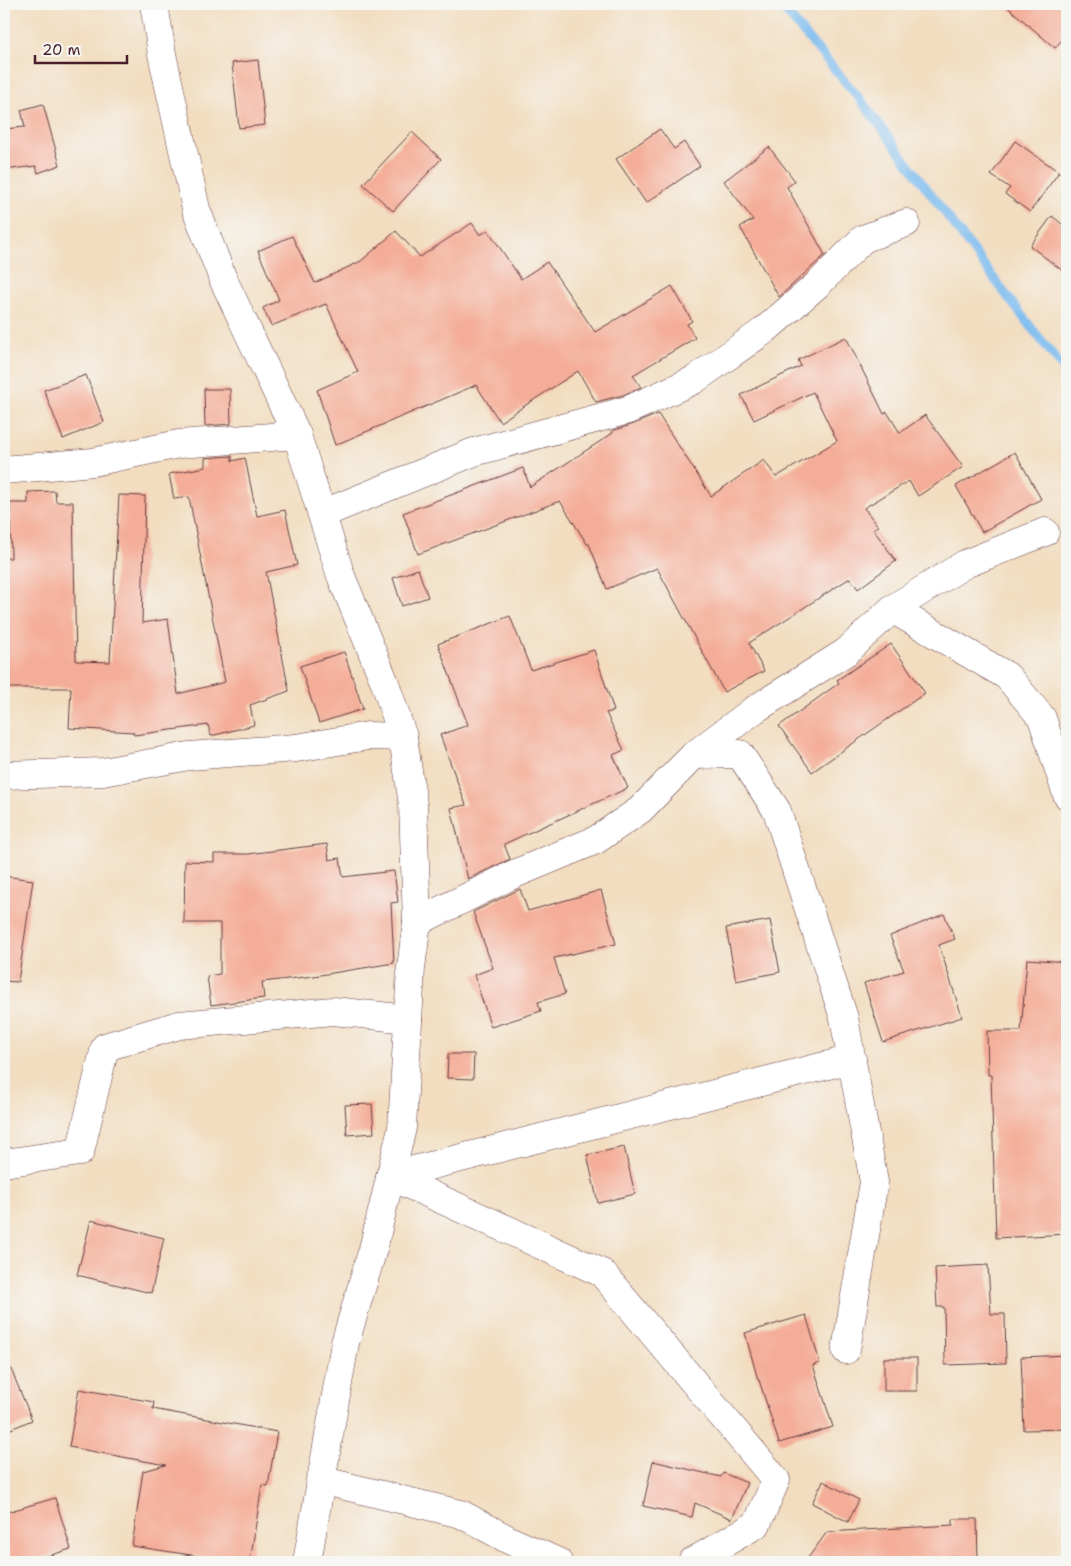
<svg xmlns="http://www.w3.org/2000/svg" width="1071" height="1566" font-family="'Shantell Sans',sans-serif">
  <rect width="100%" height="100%" fill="#f6f6f2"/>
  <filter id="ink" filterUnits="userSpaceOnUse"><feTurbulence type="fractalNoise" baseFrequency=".02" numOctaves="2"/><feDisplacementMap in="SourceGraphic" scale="10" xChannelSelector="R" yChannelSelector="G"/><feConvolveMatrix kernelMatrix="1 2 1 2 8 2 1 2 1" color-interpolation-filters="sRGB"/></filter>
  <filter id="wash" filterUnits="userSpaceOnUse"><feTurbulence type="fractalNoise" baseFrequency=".0096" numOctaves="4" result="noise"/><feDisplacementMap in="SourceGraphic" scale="20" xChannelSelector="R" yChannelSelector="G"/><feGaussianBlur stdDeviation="1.12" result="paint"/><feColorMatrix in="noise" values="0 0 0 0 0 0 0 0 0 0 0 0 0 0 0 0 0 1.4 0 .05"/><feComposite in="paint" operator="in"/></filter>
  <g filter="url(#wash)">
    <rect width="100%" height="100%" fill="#f2ddc0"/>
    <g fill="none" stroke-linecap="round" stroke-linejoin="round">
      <polyline stroke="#7bbbef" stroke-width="9" points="779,4 860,99 1013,304 1067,373"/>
    </g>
    <g id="blocks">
      <g fill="#f4ad98">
        <polygon points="1004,4 1067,4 1067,34 1055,48"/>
        <polygon points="258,60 265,125 239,128 232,63"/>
        <polygon points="43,104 60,165 38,173 36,166 4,170 4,129 25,127 21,110"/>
        <polygon points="660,129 674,149 684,142 700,166 646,203 616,159"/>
        <polygon points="412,132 441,159 393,211 363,184"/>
        <polygon points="1015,141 1059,172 1030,212 1005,194 1010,188 991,175"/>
        <polygon points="769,147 795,181 787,187 825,255 779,297 740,227 753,220 724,181"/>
        <polygon points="1052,216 1067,228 1067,274 1030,246"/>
        <polygon points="472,223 480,235 488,230 521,279 547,262 595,332 672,286 692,321 687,324 695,338 633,375 641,387 623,395 596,402 578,371 500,422 476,385 335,445 317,390 358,372 326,304 271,326 263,308 279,300 258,251 292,236 315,283 361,261 396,231 420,257"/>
        <polygon points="846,337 884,414 887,412 900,433 925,415 963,467 918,496 909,481 864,508 878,526 873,529 896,561 858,589 850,578 749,643 764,671 724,692 657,568 607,589 589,544 587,544 560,501 418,554 403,513 523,468 530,487 613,433 612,431 634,424 658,414 711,496 764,460 776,477 837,441 813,392 754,420 741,395 801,366 798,360"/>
        <polygon points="86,375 104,422 63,439 44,390"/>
        <polygon points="204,389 230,389 231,424 205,426"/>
        <polygon points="1015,452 1041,499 982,532 956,486"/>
        <polygon points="232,456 232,461 245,458 257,516 285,510 297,565 266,572 289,691 250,705 254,725 211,736 208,725 134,735 133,732 69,728 71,688 4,688 4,558 11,558 10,503 28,503 28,492 55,491 56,502 73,502 76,661 110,662 119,495 145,496 142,623 168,619 178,694 225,682 189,497 174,499 169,474 205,467 205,458"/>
        <polygon points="418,569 428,597 402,606 393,578"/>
        <polygon points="510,616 531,670 594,650 614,711 606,713 624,750 613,755 628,788 504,844 510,859 468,879 451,808 466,805 440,735 468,725 438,644"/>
        <polygon points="891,644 925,693 812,772 779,726 839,683 837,680"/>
        <polygon points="344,652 363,709 319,723 300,666"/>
        <polygon points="327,844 329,860 340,858 343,877 394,871 398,902 391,903 394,963 314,976 262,982 264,998 211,1005 207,976 220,974 220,923 184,923 185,861 214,862 214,854 248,854"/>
        <polygon points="4,876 33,880 18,982 4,981"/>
        <polygon points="520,889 528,911 601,890 616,944 554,958 565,994 538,1002 541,1011 491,1027 474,975 493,968 473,912"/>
        <polygon points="944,914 955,939 939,945 962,1017 883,1042 864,983 904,971 890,936"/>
        <polygon points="770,920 780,972 736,981 726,928"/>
        <polygon points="1027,959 1067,962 1067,1234 996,1238 991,1075 988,1075 987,1031 1021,1031"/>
        <polygon points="448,1054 474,1054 473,1079 447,1078"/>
        <polygon points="372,1104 374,1133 347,1135 345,1105"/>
        <polygon points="624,1147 635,1194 598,1203 587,1155"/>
        <polygon points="91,1220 164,1238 151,1293 77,1275"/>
        <polygon points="988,1265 991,1314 1005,1314 1006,1363 945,1365 944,1307 937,1307 935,1268"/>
        <polygon points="806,1315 820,1363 813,1365 833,1427 779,1443 759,1380 758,1380 745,1333"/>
        <polygon points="4,1352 32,1420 4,1432"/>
        <polygon points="1067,1355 1067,1429 1024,1430 1021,1357"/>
        <rect x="884" y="1358" width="33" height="33"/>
        <polygon points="79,1389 154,1402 153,1409 277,1432 268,1486 262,1485 250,1562 237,1562 132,1546 143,1471 166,1465 69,1447"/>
        <polygon points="653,1461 721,1477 723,1473 747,1483 732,1519 695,1503 692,1517 643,1506"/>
        <polygon points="823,1481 859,1500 848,1522 812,1503"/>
        <polygon points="55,1498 71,1549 28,1562 4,1562 4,1513"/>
        <polygon points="953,1519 977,1519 978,1562 955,1562 955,1556 851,1562 805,1562 827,1532 953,1525"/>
      </g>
    </g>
  </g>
  <g filter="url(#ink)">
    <use href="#blocks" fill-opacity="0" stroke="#633c41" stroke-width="1"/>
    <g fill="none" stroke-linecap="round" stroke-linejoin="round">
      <defs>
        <g id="minor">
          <polyline points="154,4 162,54 196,209 223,279 297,435 341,576 385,683 403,737 413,805 417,922 411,968 402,1128 373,1249 345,1343 307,1562"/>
          <polyline points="4,470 93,462 179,444 297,435"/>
          <polyline points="322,514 474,452 628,410 694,380 765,330 818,284 863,239 906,223"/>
          <polyline points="892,609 1007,676 1042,718 1067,795"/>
          <polyline points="694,755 740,754 777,811 844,1018 874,1182 846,1350"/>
          <polyline points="4,775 103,772 189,756 296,748 368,736 403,737"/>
          <polyline points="417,922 512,875 596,840 640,810 694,755 754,710 846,652 892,609 965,564 1045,532"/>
          <polyline points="4,1163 80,1152 105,1047 179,1025 333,1011 408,1019"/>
          <polyline points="320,1480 461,1514 511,1541 558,1562"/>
          <polyline points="692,1562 757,1524 776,1480 602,1273 390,1176 852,1059"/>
        </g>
      </defs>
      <use href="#minor" stroke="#633c41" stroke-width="29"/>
      <use href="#minor" stroke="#fff" stroke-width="28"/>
    </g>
  </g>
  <rect width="1071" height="1566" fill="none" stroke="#f6f6f2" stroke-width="20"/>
  <path d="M35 55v8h92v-8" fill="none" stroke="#4a1f2b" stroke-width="2.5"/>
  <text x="42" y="55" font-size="15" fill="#4a1f2b" stroke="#f6f6f2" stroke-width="4" paint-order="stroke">20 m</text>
</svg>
